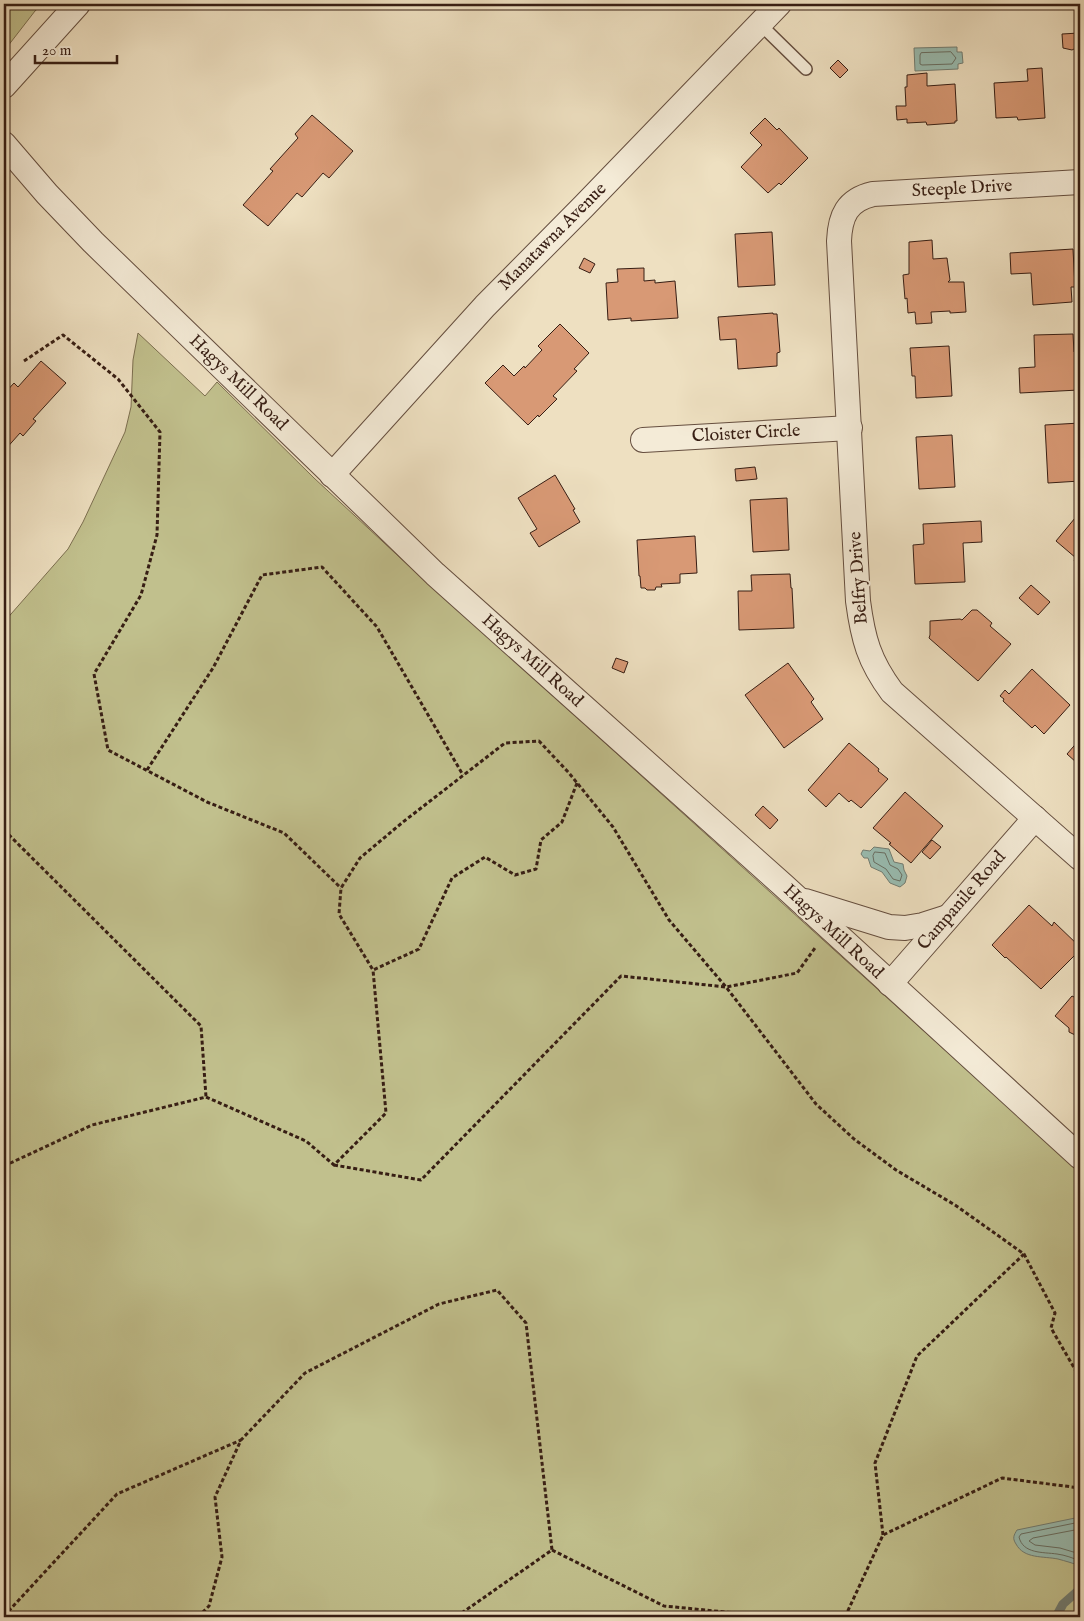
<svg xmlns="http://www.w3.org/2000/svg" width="1084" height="1621" font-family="'IM FELL English',serif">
  <rect width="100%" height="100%" fill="#eee0c1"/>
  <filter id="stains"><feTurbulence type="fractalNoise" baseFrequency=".004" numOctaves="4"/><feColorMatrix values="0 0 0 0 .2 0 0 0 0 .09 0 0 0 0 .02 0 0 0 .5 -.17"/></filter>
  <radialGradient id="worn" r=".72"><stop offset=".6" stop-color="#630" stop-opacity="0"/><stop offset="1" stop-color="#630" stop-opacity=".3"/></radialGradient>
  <g fill="#c1c08d" stroke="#7c6f50">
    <polygon points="4,4 43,4 35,11 4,51"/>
    <polygon points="138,333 205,396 217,382 314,478 409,566 1080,1172 1080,1617 4,1617 4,622 68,549 83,522 125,432 131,407 133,360"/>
  </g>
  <g fill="#99bdb2" stroke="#727d73">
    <polygon points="957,47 957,52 962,52 963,63 958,64 958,69 915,71 914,48"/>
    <polygon points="874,847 889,849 894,862 903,864 904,870 907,876 905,883 900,887 890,883 882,872 871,867 868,858 864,858 861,854 863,850 870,851"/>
    <path d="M1080,1517v49c-7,-3 -15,-5 -22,-7 -15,-3 -34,0 -42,-15 -4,-6 -2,-9 1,-14z"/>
  </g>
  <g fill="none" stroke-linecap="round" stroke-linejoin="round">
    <g stroke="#686e63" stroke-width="1">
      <polygon points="951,52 956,58 952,64 922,65 920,64 920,55 921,53"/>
      <polygon points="875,852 885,853 890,865 898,869 902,875 900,881 893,879 886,869 874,862 873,856"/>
      <path d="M1080,1522l-59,12 -2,3c4,17 24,15 38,17 8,1 16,4 23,7"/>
      <polyline points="1080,1529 1033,1538 1029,1541 1035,1545 1060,1548 1080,1554"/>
    </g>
    <polyline stroke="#727d73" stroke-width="9" points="1056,1617 1063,1604 1080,1589"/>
  </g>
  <g fill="#d89975" stroke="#371e14">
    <polygon points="1079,33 1080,46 1072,50 1063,48 1062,34"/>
    <polygon points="838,60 848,70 840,78 830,68"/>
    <polygon points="1075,63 1080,63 1080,116 1079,116"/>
    <polygon points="1042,68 1045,118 1018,120 1017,117 996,118 994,83 1028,81 1027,69"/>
    <polygon points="927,73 927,86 955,84 957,121 955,121 955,123 927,125 926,122 907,123 907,119 897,120 896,106 906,106 905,87 907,87 907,75"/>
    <polygon points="312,115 353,151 329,178 323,173 302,197 297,193 268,226 243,205 273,171 270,169 298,138 295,134"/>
    <polygon points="765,118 777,130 779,128 808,158 781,185 779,183 768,193 741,167 762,145 750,133"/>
    <polygon points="772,232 775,285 738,287 735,234"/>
    <polygon points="932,240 933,259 947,258 950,280 948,282 964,282 966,312 950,313 950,311 931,312 932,323 916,324 915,312 908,313 907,298 905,299 903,275 909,274 909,242"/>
    <polygon points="1073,249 1075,287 1071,287 1072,302 1033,305 1031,273 1011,274 1010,253"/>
    <polygon points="584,258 595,264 590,273 579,268"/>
    <polygon points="644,268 644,281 655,280 655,283 675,281 678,318 631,321 631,318 608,320 606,283 618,282 617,269"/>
    <polygon points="773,313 773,314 777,314 780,352 777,353 777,366 738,369 736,339 720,340 718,317"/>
    <polygon points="560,324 589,353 574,369 577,371 553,396 557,399 539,417 538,415 528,425 485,383 503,365 514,376 524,366 525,368 542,350 538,346"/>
    <polygon points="1073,334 1074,352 1078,352 1079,390 1020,393 1019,368 1035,367 1034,335"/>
    <polygon points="949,346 952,396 916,398 915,376 912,376 910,348"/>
    <polygon points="41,361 66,383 33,419 36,421 23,436 20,433 4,451 4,394 14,383 18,387"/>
    <polygon points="1080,423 1080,481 1048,483 1045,425"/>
    <polygon points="952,435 955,487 919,489 916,437"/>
    <polygon points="755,467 757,479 736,481 735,469"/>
    <polygon points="555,475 575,509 573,510 580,522 539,547 530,533 537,529 518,498"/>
    <polygon points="787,498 789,550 753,552 750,500"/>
    <polygon points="1080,512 1080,566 1074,561 1076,558 1056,541"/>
    <polygon points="981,521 982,542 963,543 965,582 915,584 913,545 924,544 923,524"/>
    <polygon points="695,536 697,573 680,574 680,583 661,584 662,587 656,587 655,590 647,590 645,588 641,588 640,576 639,576 637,540"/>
    <polygon points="790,574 791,588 792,588 794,628 739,630 738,591 752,591 751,575"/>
    <polygon points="1031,585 1050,602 1038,615 1019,598"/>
    <polygon points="972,610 977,610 992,623 990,626 1011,644 978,681 929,638 930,635 930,621 960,619 962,620"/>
    <polygon points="616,658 628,662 624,673 612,668"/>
    <polygon points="788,663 814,699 811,702 823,719 784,748 745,695"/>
    <polygon points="1032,669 1070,705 1044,734 1035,725 1032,728 1003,701 1004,699 1000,696 1005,690 1009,694"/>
    <polygon points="1080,739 1080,771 1075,766 1077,763 1067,754"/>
    <polygon points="849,743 879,769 878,771 888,779 861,808 851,800 849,802 839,793 826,807 808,790"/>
    <polygon points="905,792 943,826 911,863 889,844 891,843 873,828"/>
    <polygon points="763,806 778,820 770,829 755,815"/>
    <polygon points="932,840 941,847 930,859 922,852"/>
    <polygon points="1029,905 1052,926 1054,922 1080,947 1078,950 1079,951 1041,989 1006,957 1005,958 992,945"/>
    <polygon points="1080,989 1080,1039 1076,1035 1073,1034 1069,1032 1069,1028 1055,1016 1072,996 1074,997"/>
  </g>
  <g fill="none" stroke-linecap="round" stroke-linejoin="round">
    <defs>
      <polyline id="lane" points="760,24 806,69"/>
      <g id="street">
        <polyline points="4,86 78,4"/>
        <polyline points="4,144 47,194 93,242 435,574 784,886 1080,1157"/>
        <path d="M1080,182l-207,12c-26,6 -33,22 -34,47l19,360c5,38 11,60 34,91l188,166"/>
        <polyline points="643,440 850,428"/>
        <polyline points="332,475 485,306 584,206 779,4"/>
        <polyline points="805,901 889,927 905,928 923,925 948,917"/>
        <polyline points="890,984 1035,818"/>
      </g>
    </defs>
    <use href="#lane" stroke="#654e3f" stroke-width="14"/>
    <use href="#street" stroke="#654e3f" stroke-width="26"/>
    <g stroke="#371e14" stroke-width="3" stroke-dasharray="4 2.5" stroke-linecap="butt">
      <polyline points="24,361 63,335 118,379 160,432 157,535 141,595 94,674 108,750 207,802 284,833 341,888"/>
      <polyline points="147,770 213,668 262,575 322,567 377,627 463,775"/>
      <polyline points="577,783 562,822 541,840 536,869 515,875 485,857 452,878 419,949 373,970 339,914 341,888 360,858 403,822 505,743 539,741 569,773 613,827 669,920 726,987 816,1104 854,1139 896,1170 955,1205 1024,1254 1055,1313 1051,1328 1080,1378"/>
      <polyline points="4,830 201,1026 206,1097"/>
      <polyline points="334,1165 421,1180 621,976 726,987 797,973 815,948"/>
      <polyline points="4,1166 92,1125 206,1097 306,1141 334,1165 386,1113 373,970"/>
      <polyline points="883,1535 875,1463 917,1356 1024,1254"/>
      <polyline points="552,1550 664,1606 777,1617"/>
      <polyline points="4,1616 117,1494 241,1440"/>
      <polyline points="198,1617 209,1606 222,1557 215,1497 241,1440 305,1373 439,1304 497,1290 526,1323 552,1550 456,1617"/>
      <polyline points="845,1617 883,1535 1002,1478 1080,1488"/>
    </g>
    <use href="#lane" stroke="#f4ebd7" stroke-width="11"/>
    <use href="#street" stroke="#f4ebd7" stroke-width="24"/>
  </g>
  <g text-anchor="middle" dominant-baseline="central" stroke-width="4" stroke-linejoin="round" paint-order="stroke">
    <g font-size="18" fill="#371e14" stroke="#f4ebd7">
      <text transform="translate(962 189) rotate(-3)">Steeple Drive</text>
      <text transform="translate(553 237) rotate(-45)">Manatawna Avenue</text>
      <text transform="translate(238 383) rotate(44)">Hagys Mill Road</text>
      <text transform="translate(746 434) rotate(-3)">Cloister Circle</text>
      <text transform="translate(859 578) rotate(-94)">Belfry Drive</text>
      <text transform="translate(532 661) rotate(42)">Hagys Mill Road</text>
      <text transform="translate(962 901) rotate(-49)">Campanile Road</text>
      <text transform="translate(833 932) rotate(43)">Hagys Mill Road</text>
    </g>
  </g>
  <rect width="1084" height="1621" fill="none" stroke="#eee0c1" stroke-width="20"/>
  <rect x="5" y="5" width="1074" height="1611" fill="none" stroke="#371e14" stroke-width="2.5"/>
  <rect x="10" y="10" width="1064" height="1601" fill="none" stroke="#371e14"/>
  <path d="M35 55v8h82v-8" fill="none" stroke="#371e14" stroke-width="2.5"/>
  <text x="42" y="55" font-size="15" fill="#371e14" stroke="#f4ebd7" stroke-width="4" paint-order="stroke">20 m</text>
  <rect width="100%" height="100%" filter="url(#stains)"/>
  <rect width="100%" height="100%" fill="url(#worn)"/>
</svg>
